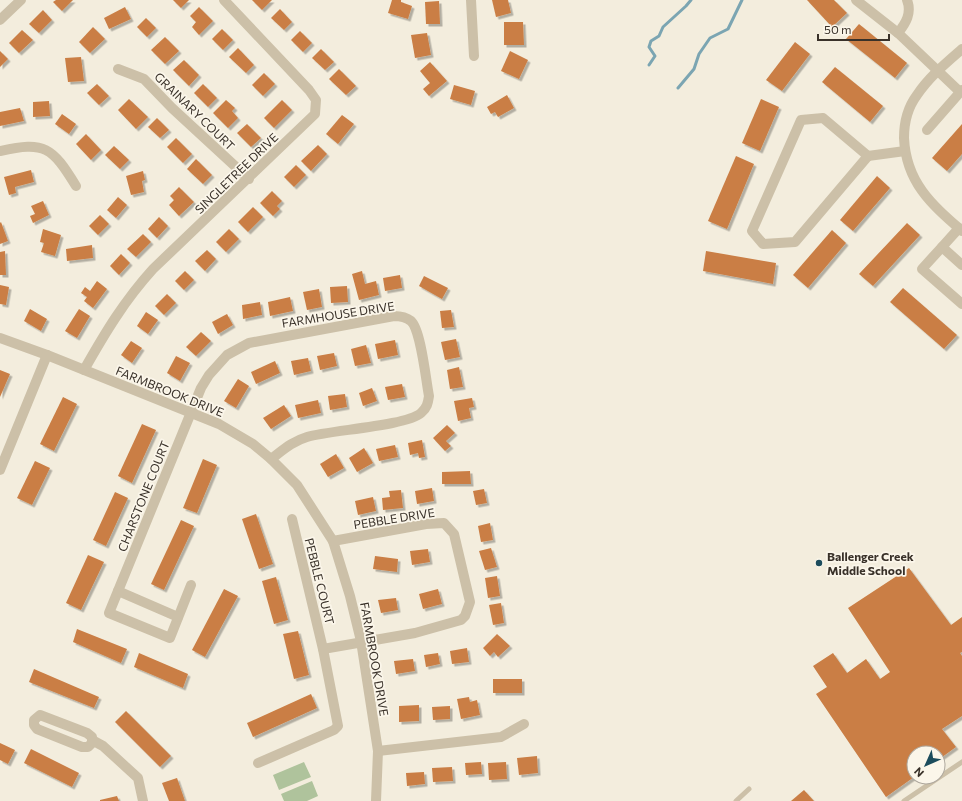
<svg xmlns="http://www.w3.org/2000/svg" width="962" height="801" font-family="Commissioner,sans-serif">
  <defs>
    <filter id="shadow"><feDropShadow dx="2.5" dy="2.5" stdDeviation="0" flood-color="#0004"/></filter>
  </defs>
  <rect width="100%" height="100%" fill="#f3eddd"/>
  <g fill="#afc39c">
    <polygon points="304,762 311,777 279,790 273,775"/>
    <polygon points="312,781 318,796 307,801 284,801 281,794"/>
  </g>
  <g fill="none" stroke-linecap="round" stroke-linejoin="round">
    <g stroke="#7ba5b2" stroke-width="3">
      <polyline points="649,65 655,56 649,47 651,41 659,36 663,27 686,6 691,0"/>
      <polyline points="678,88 694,69 699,54 710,38 728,29 742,0"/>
    </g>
  </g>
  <g fill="#ca7e44" filter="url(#shadow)">
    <polygon points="56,0 73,0 62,11 53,2"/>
    <polygon points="173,0 189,0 181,8"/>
    <polygon points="252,0 272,0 262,10"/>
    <polygon points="392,0 401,0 401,2 412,6 408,19 388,13"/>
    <polygon points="492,0 508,0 511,13 496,17"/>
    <polygon points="807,0 834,0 847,13 832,27"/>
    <polygon points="439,1 440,24 426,24 425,2"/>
    <polygon points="125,7 131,19 109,29 104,18"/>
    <polygon points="199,7 213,21 199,35 192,27 196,22 190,16"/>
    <polygon points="280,9 292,22 284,30 271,18"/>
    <polygon points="43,10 52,20 39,33 29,24"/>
    <polygon points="146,18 156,28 147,37 137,27"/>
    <polygon points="504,22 523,22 524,45 504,45"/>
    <polygon points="859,24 907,63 895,78 846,39"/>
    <polygon points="93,27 105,39 90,53 79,42"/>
    <polygon points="222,29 233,40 223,50 212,39"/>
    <polygon points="22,30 33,40 19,53 9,43"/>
    <polygon points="300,31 312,43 303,52 291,40"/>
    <polygon points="427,33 431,55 415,58 411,35"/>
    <polygon points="165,37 179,51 165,64 151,50"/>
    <polygon points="795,42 810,54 782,91 766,80"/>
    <polygon points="238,48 254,65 246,73 229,57"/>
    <polygon points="321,49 334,62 325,70 312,58"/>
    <polygon points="0,51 8,59 0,67"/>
    <polygon points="510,51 528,60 519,79 501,71"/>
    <polygon points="81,57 84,81 68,82 65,58"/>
    <polygon points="184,60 199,75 189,86 173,70"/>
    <polygon points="430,62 447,81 429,96 423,89 430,83 420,71"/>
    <polygon points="835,67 883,106 870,122 822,82"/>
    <polygon points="339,69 356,86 346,95 329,79"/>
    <polygon points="264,73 275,84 263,96 252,85"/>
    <polygon points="97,84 109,96 99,105 87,93"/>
    <polygon points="203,84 217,98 208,107 194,93"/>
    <polygon points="454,85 475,91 471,105 450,99"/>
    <polygon points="507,95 514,108 498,117 495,112 491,114 487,107"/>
    <polygon points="129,99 148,117 136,129 118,110"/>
    <polygon points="761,99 779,107 760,151 742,143"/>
    <polygon points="226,100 235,108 232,111 238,118 228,128 213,113"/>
    <polygon points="282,100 292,110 274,128 264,118"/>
    <polygon points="49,101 50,116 33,117 33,102"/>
    <polygon points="20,108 24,121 0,126 0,112"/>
    <polygon points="62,114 76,124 69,134 55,124"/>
    <polygon points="342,115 354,124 338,144 326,134"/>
    <polygon points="157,118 169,130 160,138 148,127"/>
    <polygon points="247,124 261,138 251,147 237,133"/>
    <polygon points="962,124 962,154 947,171 932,158"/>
    <polygon points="86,134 101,150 91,160 76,144"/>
    <polygon points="176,138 192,154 183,163 167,147"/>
    <polygon points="318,145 327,154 311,171 301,161"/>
    <polygon points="114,146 129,160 120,169 105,155"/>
    <polygon points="736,156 754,164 727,229 708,221"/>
    <polygon points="196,159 212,175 203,184 187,169"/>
    <polygon points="296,165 306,175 294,187 284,177"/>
    <polygon points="31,170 34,182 15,187 16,193 9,195 4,177"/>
    <polygon points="143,171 145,180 142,181 144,192 131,195 126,176"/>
    <polygon points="877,176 890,188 853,231 840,220"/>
    <polygon points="179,187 194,202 179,216 169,205 174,200 170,196"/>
    <polygon points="272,191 282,201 277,206 280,209 273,216 260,203"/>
    <polygon points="118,197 127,205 116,218 107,210"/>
    <polygon points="43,201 49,215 33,223 30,216 35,214 31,206"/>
    <polygon points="253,207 263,217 248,232 238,222"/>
    <polygon points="100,215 109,224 98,235 89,226"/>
    <polygon points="159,217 168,226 157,238 148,229"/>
    <polygon points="1,222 8,241 0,244 0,223"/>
    <polygon points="907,223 920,235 873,286 859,274"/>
    <polygon points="43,229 61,235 55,256 41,252 44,243 40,242"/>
    <polygon points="229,229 239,239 226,252 216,242"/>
    <polygon points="832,230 846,243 808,288 793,275"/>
    <polygon points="143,234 151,242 136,257 127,249"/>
    <polygon points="92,245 93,258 67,261 66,249"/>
    <polygon points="207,250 216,259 205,271 195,261"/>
    <polygon points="5,251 6,275 0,275 0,252"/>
    <polygon points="706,251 776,263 773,284 703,271"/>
    <polygon points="121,254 130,263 119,275 110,266"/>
    <polygon points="185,271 194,280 184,290 175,281"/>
    <polygon points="362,271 365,284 376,281 379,295 359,300 352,274"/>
    <polygon points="400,275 402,288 385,291 383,278"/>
    <polygon points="424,276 448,288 442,299 419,286"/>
    <polygon points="97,281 107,289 93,308 84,301 87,297 81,293 85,287 90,291"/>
    <polygon points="0,285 9,287 6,305 0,304"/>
    <polygon points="347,286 348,302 331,303 330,287"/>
    <polygon points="903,288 957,335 944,349 890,302"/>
    <polygon points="319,289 322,307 307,310 303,292"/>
    <polygon points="167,294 176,303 164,315 155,306"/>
    <polygon points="290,297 293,311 270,316 268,302"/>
    <polygon points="260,302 262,315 243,319 242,305"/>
    <polygon points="30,309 47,319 41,331 24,321"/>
    <polygon points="79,309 90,316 77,338 65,331"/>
    <polygon points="451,310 454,327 442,328 440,311"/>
    <polygon points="146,312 158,320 148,334 137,326"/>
    <polygon points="227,314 233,325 218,334 212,322"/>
    <polygon points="201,332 211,341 196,356 186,347"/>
    <polygon points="456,339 460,357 445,360 441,342"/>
    <polygon points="395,340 398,355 378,359 375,344"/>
    <polygon points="131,341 142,348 132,363 121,355"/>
    <polygon points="366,345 371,363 355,366 351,349"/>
    <polygon points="334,353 337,366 320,370 317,356"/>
    <polygon points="176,356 190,363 180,381 167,373"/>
    <polygon points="308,358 311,371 294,375 291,361"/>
    <polygon points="275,361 280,373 256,384 251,372"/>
    <polygon points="459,367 463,387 450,389 447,370"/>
    <polygon points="0,370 10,374 0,397"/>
    <polygon points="238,379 249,386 236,408 224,401"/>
    <polygon points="402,384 405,397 388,400 385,387"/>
    <polygon points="372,388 377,401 363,406 359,393"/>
    <polygon points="345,394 347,407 330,410 328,396"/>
    <polygon points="63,397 77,404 54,451 40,444"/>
    <polygon points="472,398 474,407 469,408 471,418 458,421 454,401"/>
    <polygon points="318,400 321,413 298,418 295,405"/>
    <polygon points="284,405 291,416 271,429 263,418"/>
    <polygon points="142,424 156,430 132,483 118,476"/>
    <polygon points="447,425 455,433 446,441 451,446 445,451 433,438"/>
    <polygon points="422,440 425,457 419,458 418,453 410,455 408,443"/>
    <polygon points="395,445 398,457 379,461 376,449"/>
    <polygon points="364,448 373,463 357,472 349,458"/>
    <polygon points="336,454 344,468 328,477 320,464"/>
    <polygon points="203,459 217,465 197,513 183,508"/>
    <polygon points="35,461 50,468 32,505 17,498"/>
    <polygon points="470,471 471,484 442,484 442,472"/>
    <polygon points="432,488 434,501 417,504 415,491"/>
    <polygon points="484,489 487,503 476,505 473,491"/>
    <polygon points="401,490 403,508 383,510 382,498 390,497 389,491"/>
    <polygon points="115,492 128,498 106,546 93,540"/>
    <polygon points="373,497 376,511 358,515 355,501"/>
    <polygon points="256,514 273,564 259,569 242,519"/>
    <polygon points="181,520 194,526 164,590 151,584"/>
    <polygon points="490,523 493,540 481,542 478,526"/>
    <polygon points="491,548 497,567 485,570 479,551"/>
    <polygon points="428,549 430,562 412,565 410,551"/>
    <polygon points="88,555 104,562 81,610 66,603"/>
    <polygon points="375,556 398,559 397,572 373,569"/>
    <polygon points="909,568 951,625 962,617 962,652 960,653 962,656 962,716 942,729 956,747 938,760 938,753 914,753 914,777 886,797 816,694 827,687 813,666 833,653 847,673 866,659 880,679 890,672 848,608"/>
    <polygon points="497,576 500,596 488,598 485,578"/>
    <polygon points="276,577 288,620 274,624 262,581"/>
    <polygon points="224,589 238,596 205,657 192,650"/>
    <polygon points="438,589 442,604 423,609 419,594"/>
    <polygon points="396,598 398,610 381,613 378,600"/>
    <polygon points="501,603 504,623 493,625 489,605"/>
    <polygon points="77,629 127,649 121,663 73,642"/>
    <polygon points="298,631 309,675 294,679 283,634"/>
    <polygon points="497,634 510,646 498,657 494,652 490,656 483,648"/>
    <polygon points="467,648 469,662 452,664 450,651"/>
    <polygon points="139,653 188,674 183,688 134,667"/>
    <polygon points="438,653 440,664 426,667 424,655"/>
    <polygon points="413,659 415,671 396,674 394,661"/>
    <polygon points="34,669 99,697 94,708 29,682"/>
    <rect x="493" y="679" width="29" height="14"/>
    <polygon points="311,694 317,708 253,737 247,723"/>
    <polygon points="469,697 470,702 477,700 480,715 461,719 457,699"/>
    <polygon points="419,705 419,721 399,722 399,706"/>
    <polygon points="450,706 450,719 433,720 432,707"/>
    <polygon points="126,711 171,756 160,767 115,722"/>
    <polygon points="0,743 15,750 8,764 0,760"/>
    <polygon points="31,749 79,773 72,787 24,763"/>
    <polygon points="537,756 538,773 519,775 517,758"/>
    <polygon points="481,762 482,774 466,775 465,763"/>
    <polygon points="506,762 507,779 489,780 488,763"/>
    <polygon points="452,767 453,781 433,782 432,768"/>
    <polygon points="424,772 425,784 407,786 406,773"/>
    <polygon points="177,778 185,801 169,801 162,783"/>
    <polygon points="804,790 814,801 791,801"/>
    <polygon points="117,796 119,801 100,801 100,800"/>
  </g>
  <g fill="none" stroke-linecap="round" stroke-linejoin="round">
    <g stroke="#ccc0a8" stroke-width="5">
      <polyline points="736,801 749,789"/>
      <polyline points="904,801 962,762"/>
    </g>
    <g stroke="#ccc0a8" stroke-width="10">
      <polyline points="471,0 474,56"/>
      <polyline points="856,0 898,33 960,92"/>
      <polyline points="0,20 21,0"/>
      <path d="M898,33c8,-10 14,-20 9,-33"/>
      <path d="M962,49c-16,14 -33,28 -45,46 -9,12 -13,28 -13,43 2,44 27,66 58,93"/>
      <polyline points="118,69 144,79 172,108 249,179"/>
      <polygon points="823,118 868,156 795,242 763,244 752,231 801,120"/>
      <polyline points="927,130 962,90"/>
      <path d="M0,151c45,-10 52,-4 76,35"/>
      <polyline points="868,156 905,151"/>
      <polyline points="959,228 942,247 962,265"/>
      <polyline points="942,247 922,269 962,304"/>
      <polyline points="0,338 47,355 219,424 253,444 271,459 297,485 333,541 350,596 361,641 378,751 376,801"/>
      <path d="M84,370c21,-37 40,-69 69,-101l162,-155 1,-14 -7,-10 -85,-90"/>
      <polyline points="0,470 47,355"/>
      <path d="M191,585l-21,53 -61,-25 92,-225 8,-13 18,-20 22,-12 145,-27c6,0 12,1 17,5 10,9 15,60 18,75 -1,7 -2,12 -8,17 -15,13 -90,17 -114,24 -14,4 -24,13 -36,22"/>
      <polyline points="118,591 178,617"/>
      <polyline points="323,649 415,633 461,620 465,616 470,602 454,534 444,523 426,524 333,541"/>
      <polygon points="40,715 87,733 92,737 92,743 88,747 82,747 37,729 34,725 34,720"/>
      <polyline points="92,740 103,746 138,778 143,801"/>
      <polyline points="378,751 501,737 524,724"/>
      <polyline points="258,763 334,730 338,726 323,649 292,519"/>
    </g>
  </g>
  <circle fill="#1c4c5c" stroke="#fbf6ea" stroke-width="1.5" cx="819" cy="563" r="4"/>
  <g text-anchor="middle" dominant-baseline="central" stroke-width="3.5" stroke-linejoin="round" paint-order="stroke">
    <g font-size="12" fill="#393129" stroke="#fbf6ea">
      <text transform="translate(195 111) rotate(44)">GRAINARY COURT</text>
      <text transform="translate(236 173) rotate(-44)">SINGLETREE DRIVE</text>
      <text transform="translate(338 314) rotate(-9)">FARMHOUSE DRIVE</text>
      <text transform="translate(170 391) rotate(22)">FARMBROOK DRIVE</text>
      <text transform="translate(143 496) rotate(-68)">CHARSTONE COURT</text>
      <text transform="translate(394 518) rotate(-9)">PEBBLE DRIVE</text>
      <text transform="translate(320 581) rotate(76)">PEBBLE COURT</text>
      <text transform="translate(375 659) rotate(80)">FARMBROOK DRIVE</text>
    </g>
    <g font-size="12" font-weight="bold" fill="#393129" stroke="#fbf6ea" text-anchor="start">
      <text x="827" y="556">Ballenger Creek<tspan x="827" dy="14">Middle School</tspan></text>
    </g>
  </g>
  <g transform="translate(926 765) rotate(225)"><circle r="19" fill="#fbf6ea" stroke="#ada79d"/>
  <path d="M0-3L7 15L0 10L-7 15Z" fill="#1c4c5c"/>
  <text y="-6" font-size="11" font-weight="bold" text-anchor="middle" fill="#393129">N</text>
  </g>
  <path d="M818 34v6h71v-6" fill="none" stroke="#393129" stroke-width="2"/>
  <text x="824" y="34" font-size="12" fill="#393129" stroke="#fbf6ea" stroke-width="3" paint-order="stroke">50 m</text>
</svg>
